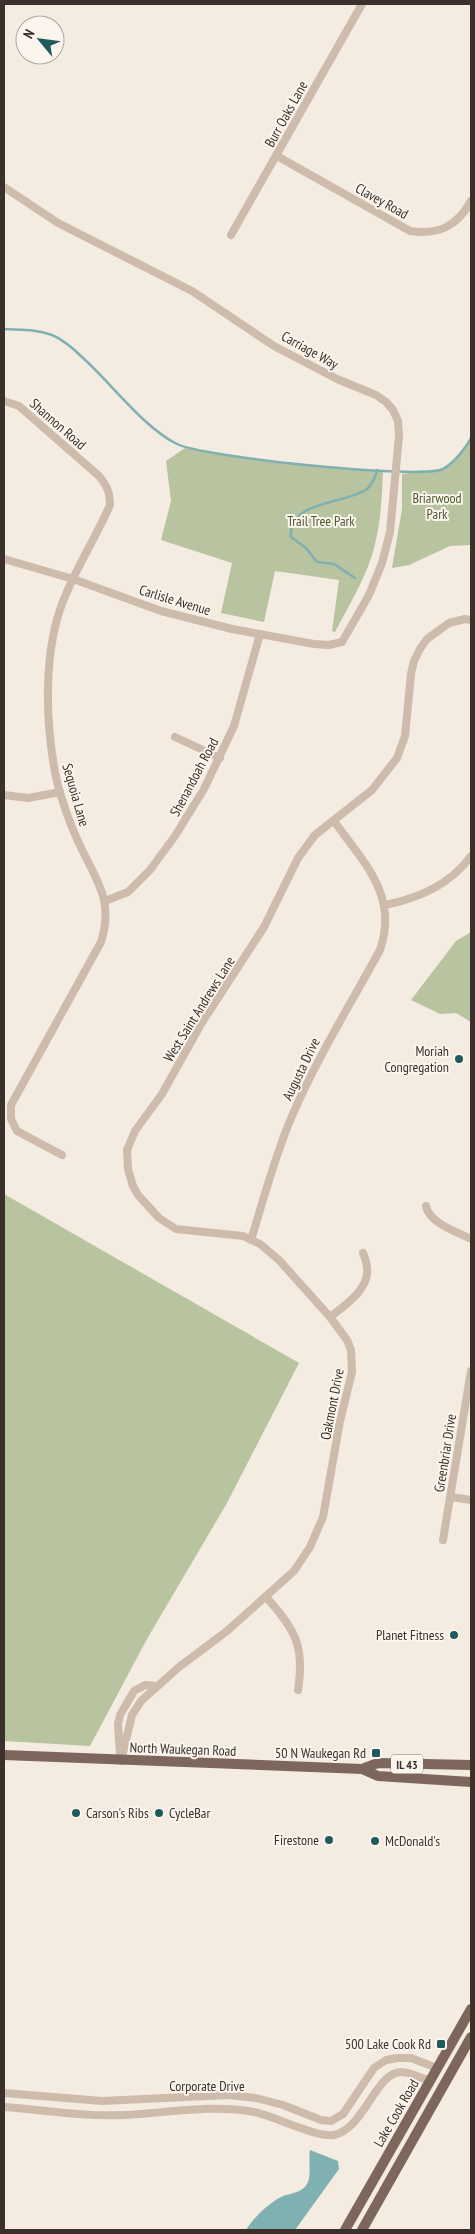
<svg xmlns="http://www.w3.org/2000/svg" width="475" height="2234" font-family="'PT Sans Narrow',sans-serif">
  <rect width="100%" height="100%" fill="#f4ebe1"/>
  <g fill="#b8c4a0">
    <polygon points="471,438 471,545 450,546 409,565 392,568 402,509 402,474 443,469 453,462"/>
    <path d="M185,448l86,14 112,9c-1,24 -2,49 -8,73 -7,31 -25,59 -40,88l-3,-1 7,-51 -64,-9 -11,51 -43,-9 11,-50 -71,-23 10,-39 -5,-40z"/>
    <polygon points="471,932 471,1022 456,1013 440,1014 411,1000 456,941"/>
    <polygon points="4,1194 299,1363 227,1503 147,1639 90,1746 4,1741"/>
  </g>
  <path fill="#7fb0b2" d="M310,2150l28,11 1,8 -44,61h-49c7,-12 24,-28 37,-34 8,-3 19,-3 24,-12 5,-9 1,-24 3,-34z"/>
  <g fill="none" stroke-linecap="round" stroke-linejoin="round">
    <g stroke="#7fb0b2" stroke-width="2.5">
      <path d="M4,329c16,1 33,0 48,6 12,5 22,14 31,23 28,25 61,70 94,86 26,13 243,36 266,25 11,-6 22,-20 28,-31"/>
      <path d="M355,578l-21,-14 -17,-2 -11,-14 -15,-11c-3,-34 46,-33 68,-44 3,-1 8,-3 10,-6 3,-4 7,-11 8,-17"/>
    </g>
    <g stroke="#cdbbac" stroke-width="8">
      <path d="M277,156l133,75c28,4 47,-4 61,-30"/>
      <polyline points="4,187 58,223 192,291 274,346 337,379 376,395 386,402 393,410 398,421 399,436 390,532 382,563 369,595 342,642 329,645 314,644 232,629 161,611 73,579 4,559"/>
      <polyline points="231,235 362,4"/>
      <path d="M4,401l15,5 80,70c8,10 11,16 11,29 -13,30 -31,58 -44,89 -24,54 -21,131 -9,188 5,19 12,39 20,57 17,39 38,59 24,103l-90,163v14l6,12 45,24"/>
      <polyline points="175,737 220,758"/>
      <polyline points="4,795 28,798 60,792"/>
      <polyline points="105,901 128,892 150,870 175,836 204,789 234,726 260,634"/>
      <path d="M385,905c34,-7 65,-20 86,-49"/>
      <path d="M426,1206c3,17 31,26 45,33"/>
      <path d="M251,1240c13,-42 24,-85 41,-124 25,-58 58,-111 88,-166 19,-55 -17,-88 -46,-129"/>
      <path d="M330,1317c14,-11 40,-28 37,-49 0,-5 -2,-10 -4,-15"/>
      <polyline points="451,1497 471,1500"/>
      <polyline points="443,1540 471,1371"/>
      <path d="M266,1597c29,32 39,49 32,93"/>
      <polyline points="120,1754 118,1724 120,1715 134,1691 145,1685 156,1686"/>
      <polyline points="121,1761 132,1715 141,1701 179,1667 227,1631 294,1571 310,1547 323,1517 340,1421 352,1372 351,1350 347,1340 330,1317 279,1260 260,1244 243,1236 176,1229 159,1218 138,1195 133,1186 128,1169 127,1150 135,1131 162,1094 201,1024 264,927 298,858 315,835 372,790 397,758 405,736 411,674 414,661 420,649 427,639 449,623 465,619 471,620"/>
      <polyline points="4,2093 102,2101 229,2095 256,2098 283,2105 321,2120 331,2121 343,2114 374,2068 386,2060 397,2058 411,2058 437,2068"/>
      <path d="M4,2107c40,3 81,10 121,8 42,-2 87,-11 129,-3 20,4 63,26 80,23 30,-6 42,-63 67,-63 9,0 20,6 29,9"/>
    </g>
    <g stroke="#7d675c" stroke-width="10">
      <polyline points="4,1755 362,1769 378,1763 471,1765"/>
      <polyline points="362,1769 378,1776 471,1782"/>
      <polyline points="345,2230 471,2009"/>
      <polyline points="362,2230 471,2037"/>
    </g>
  </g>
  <g fill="#1f5a5e" stroke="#fbf5ee" stroke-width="2">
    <circle cx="459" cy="1059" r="5"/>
    <circle cx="454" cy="1635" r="5"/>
    <rect x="371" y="1748" width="10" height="10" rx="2.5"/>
    <circle cx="76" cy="1813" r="5"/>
    <circle cx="159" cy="1813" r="5"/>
    <circle cx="329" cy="1840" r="5"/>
    <circle cx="375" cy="1841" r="5"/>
    <rect x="436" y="2039" width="10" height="10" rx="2.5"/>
  </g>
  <g text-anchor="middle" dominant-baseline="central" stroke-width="4" stroke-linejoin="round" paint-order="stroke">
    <rect fill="#fbf5ee" stroke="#756b66" stroke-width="1" x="391" y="1754.5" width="32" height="19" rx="4"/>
    <g font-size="12" font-weight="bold" fill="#3b302b">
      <text x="407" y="1764">IL 43</text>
    </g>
    <g font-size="14" fill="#3b302b" stroke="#fbf5ee">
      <text transform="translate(286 114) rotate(-61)">Burr Oaks Lane</text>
      <text transform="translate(382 201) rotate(29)">Clavey Road</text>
      <text transform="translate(310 350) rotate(29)">Carriage Way</text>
      <text transform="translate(58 424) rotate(41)">Shannon Road</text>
      <text transform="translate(175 600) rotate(17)">Carlisle Avenue</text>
      <text transform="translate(194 777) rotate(-62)">Shenandoah Road</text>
      <text transform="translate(76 795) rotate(74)">Sequoia Lane</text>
      <text transform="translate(199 1009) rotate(-58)">West Saint Andrews Lane</text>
      <text transform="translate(301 1069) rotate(-64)">Augusta Drive</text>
      <text transform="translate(332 1404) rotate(-79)">Oakmont Drive</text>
      <text transform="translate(445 1453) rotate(-81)">Greenbriar Drive</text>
      <text transform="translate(183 1749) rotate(2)">North Waukegan Road</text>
      <text x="207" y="2086">Corporate Drive</text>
      <text transform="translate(396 2113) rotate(-60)">Lake Cook Road</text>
    </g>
    <g font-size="14" fill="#4a5a2e" stroke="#fbf5ee">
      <text x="437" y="498">Briarwood<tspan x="437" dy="16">Park</tspan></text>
      <text x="321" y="521">Trail Tree Park</text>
    </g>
    <g font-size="14" fill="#3b302b" stroke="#fbf5ee" text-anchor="end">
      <text x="449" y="1051">Moriah<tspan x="449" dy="16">Congregation</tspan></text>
      <text x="444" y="1635">Planet Fitness</text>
      <text x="366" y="1753">50 N Waukegan Rd</text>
      <text x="86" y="1813" text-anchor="start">Carson's Ribs</text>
      <text x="169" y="1813" text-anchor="start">CycleBar</text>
      <text x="319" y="1840">Firestone</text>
      <text x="385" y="1841" text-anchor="start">McDonald's</text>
      <text x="431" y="2044">500 Lake Cook Rd</text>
    </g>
  </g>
  <rect width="475" height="2234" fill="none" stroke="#3b302b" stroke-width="10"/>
  <g transform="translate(40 40) rotate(299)"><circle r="24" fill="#fbf5ee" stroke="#aea6a0"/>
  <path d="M0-4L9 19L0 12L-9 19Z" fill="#1f5a5e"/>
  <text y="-8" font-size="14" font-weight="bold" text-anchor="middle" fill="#3b302b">N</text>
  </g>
</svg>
